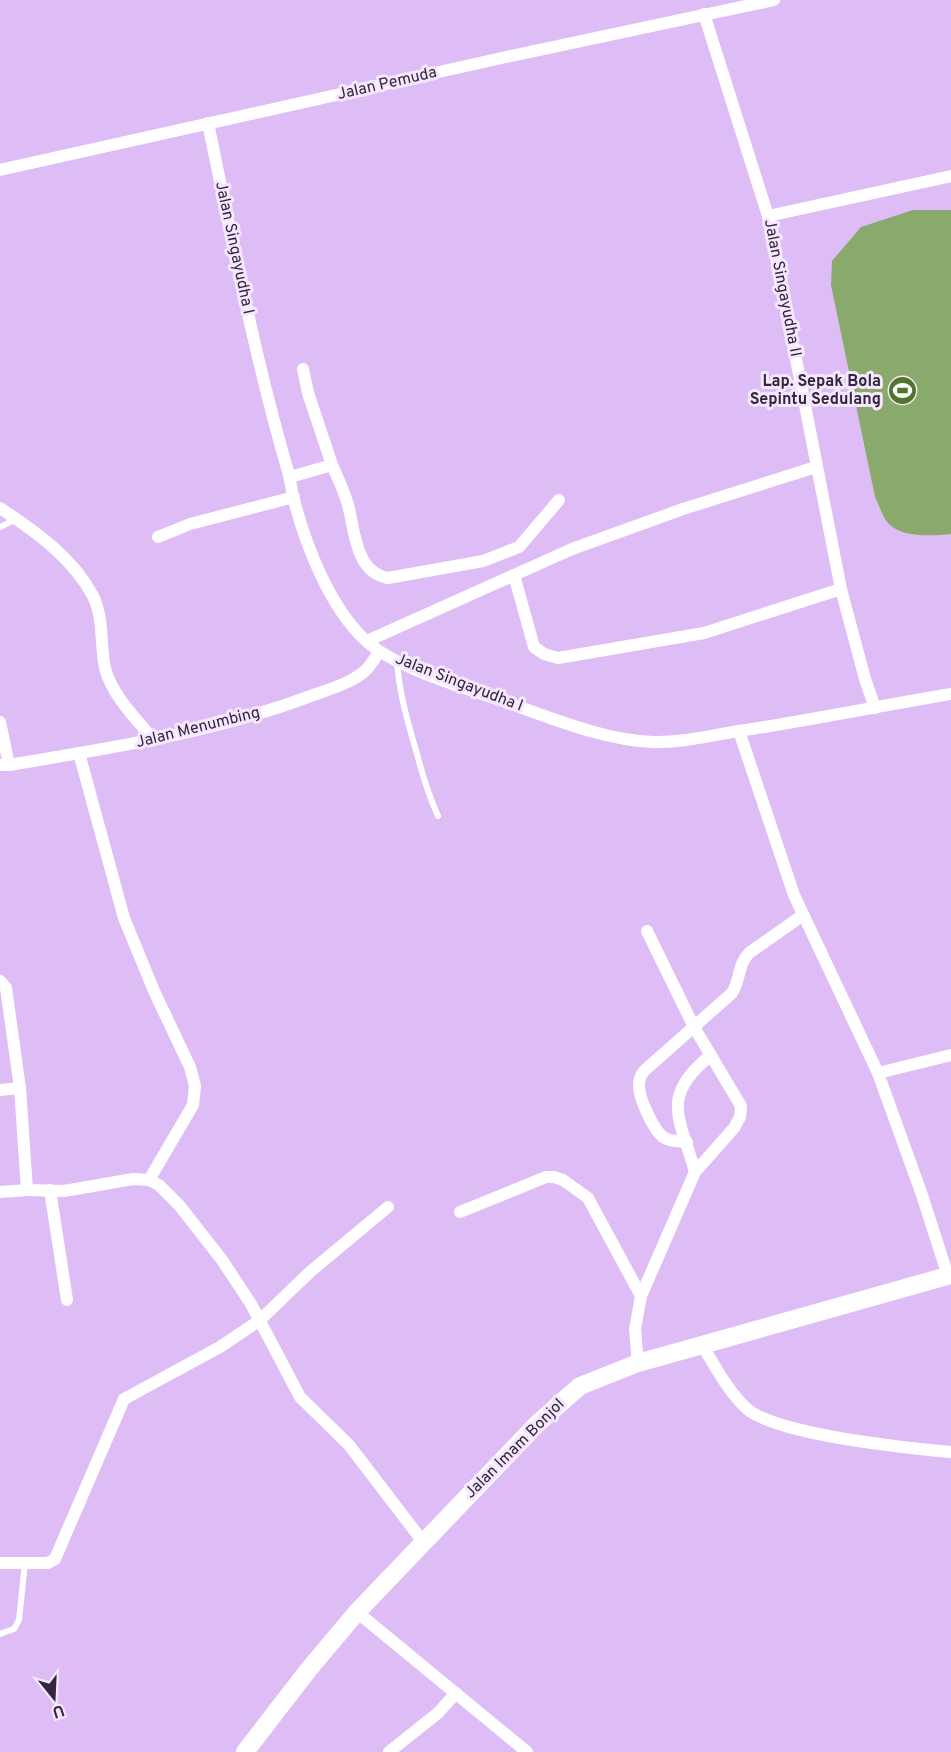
<svg xmlns="http://www.w3.org/2000/svg" width="951" height="1752" font-family="Overpass,sans-serif">
  <rect width="100%" height="100%" fill="#debdf6"/>
  <path fill="#8aaa6d" d="M913,210h38v324c-18,2 -50,4 -63,-11 -6,-7 -9,-18 -13,-26l-44,-212 1,-24 29,-34z"/>
  <g fill="none" stroke-linecap="round" stroke-linejoin="round">
    <g stroke="#fff" stroke-width="6">
      <polyline points="0,527 16,519"/>
      <path d="M397,661c2,32 11,62 20,93 6,23 11,40 21,62"/>
      <polyline points="0,1634 14,1629 19,1620 25,1563"/>
    </g>
    <g stroke="#fff" stroke-width="12">
      <polyline points="704,14 768,216 841,589 865,679 875,708"/>
      <path d="M208,123c24,116 46,231 79,345 3,9 4,19 6,28 12,48 36,110 72,144 31,29 102,48 143,63 46,16 96,37 145,39 29,1 58,-7 86,-11 71,-11 141,-25 212,-37"/>
      <polyline points="0,170 506,57 774,0"/>
      <polyline points="768,216 951,176"/>
      <polyline points="303,369 308,393 332,465"/>
      <path d="M290,477l42,-12c6,13 12,26 16,40 7,26 7,67 40,73l95,-17 36,-14 40,-47"/>
      <path d="M0,508c35,23 73,50 93,88 11,22 7,49 12,72 6,26 32,52 49,72"/>
      <polyline points="158,537 190,524 294,497"/>
      <polyline points="514,575 534,647 544,654 558,658 704,633 841,589"/>
      <polyline points="367,641 572,549 683,509 816,467"/>
      <polyline points="0,722 9,765"/>
      <polyline points="739,731 794,895 878,1073 922,1195 948,1276"/>
      <polyline points="79,753 124,918 154,991 190,1067 195,1086 193,1105 149,1180"/>
      <path d="M0,765h9c101,-17 202,-32 299,-68 18,-7 43,-13 58,-27 5,-5 9,-12 13,-18"/>
      <polyline points="0,981 6,988 20,1088 27,1190 64,1191 133,1179 149,1180 159,1185 179,1205 222,1260 251,1304 300,1397 349,1445 424,1543"/>
      <polyline points="878,1073 951,1055"/>
      <polyline points="0,1090 20,1088"/>
      <path d="M687,1142c-8,-1 -17,0 -24,-5 -10,-8 -25,-40 -24,-53 0,-5 2,-9 5,-13l88,-78c9,-14 5,-27 17,-40l54,-38"/>
      <path d="M695,1172c-15,-55 -36,-75 16,-117"/>
      <polyline points="50,1190 67,1300"/>
      <polyline points="0,1192 27,1190"/>
      <polyline points="460,1212 546,1177 554,1177 563,1180 588,1198 641,1296"/>
      <path d="M702,1345c13,21 26,46 44,63 30,27 162,40 205,44"/>
      <polyline points="638,1363 635,1329 641,1296 695,1172 734,1128 740,1117 741,1106 694,1027 647,931"/>
      <polyline points="0,1563 48,1563 55,1559 124,1399 220,1347 260,1320 311,1271 388,1207"/>
      <polyline points="357,1612 527,1752"/>
      <polyline points="389,1752 438,1713 456,1693"/>
    </g>
    <polyline stroke="#fff" stroke-width="18" points="245,1752 309,1669 357,1612 538,1423 580,1386 638,1363 951,1275"/>
  </g>
  <defs>
    <symbol id="stadium-disc" viewBox="-11 -11 22 22"><circle r="9.5" fill="#52752d" stroke="#f4e7fe"/><path d="M0-5a6.5 5 0 1 0 0 10a6.5 5 0 1 0 0-10ZM-3.5-1.8h7v3.6h-7Z" fill="#fff"/></symbol>
  </defs>
  <g fill-rule="evenodd">
    <use href="#stadium-disc" x="886" y="374" width="33" height="33"/>
  </g>
  <g text-anchor="middle" dominant-baseline="central" stroke-width="6" stroke-linejoin="round" paint-order="stroke">
    <g font-size="16" fill="#33263c" stroke="#f4e7fe">
      <text transform="translate(387 84) rotate(-13)">Jalan Pemuda</text>
      <text transform="translate(234 248) rotate(78)">Jalan Singayudha I</text>
      <text transform="translate(782 288) rotate(79)">Jalan Singayudha II</text>
      <text transform="translate(459 683) rotate(21)">Jalan Singayudha I</text>
      <text transform="translate(198 728) rotate(-14)">Jalan Menumbing</text>
      <text transform="translate(515 1449) rotate(-45)">Jalan Imam Bonjol</text>
    </g>
    <g font-size="16" font-weight="bold" fill="#33263c" stroke="#f4e7fe" text-anchor="end">
      <text x="881" y="382">Lap. Sepak Bola<tspan x="881" dy="18">Sepintu Sedulang</tspan></text>
    </g>
  </g>
  <g transform="translate(54 1698) rotate(162)" stroke="#f4e7fe" stroke-width="4.5" paint-order="stroke">
  <path d="M0-4.5L10 22L0 15L-10 22Z" fill="#33263c"/>
  <text y="-9" font-size="16" font-weight="bold" text-anchor="middle" fill="#33263c">U</text>
  </g>
</svg>
